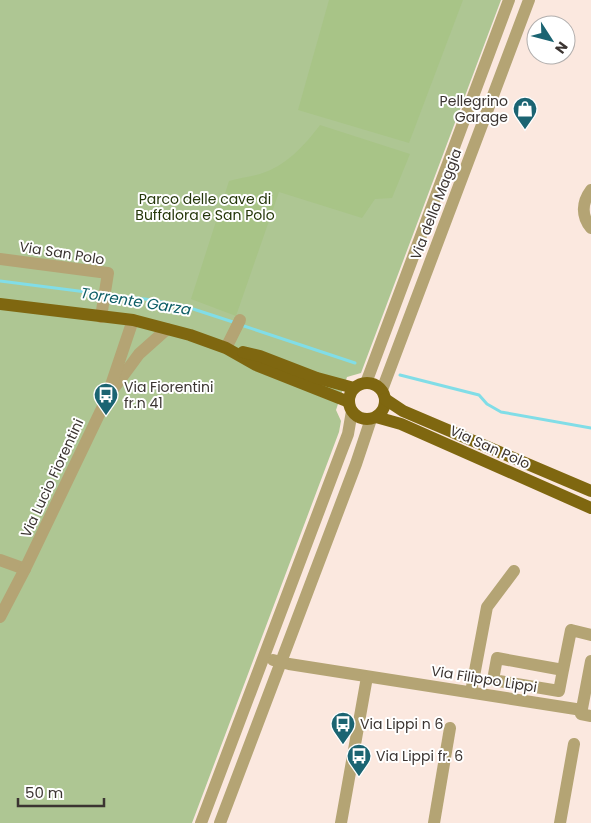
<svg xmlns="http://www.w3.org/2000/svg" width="591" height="823" font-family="Poppins,sans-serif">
  <rect width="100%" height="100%" fill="#fbe8df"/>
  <polygon fill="#aec693" points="0,0 501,0 361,373 347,377 336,410 341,421 339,432 192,823 0,823"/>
  <g fill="#a8c487">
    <polygon points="329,0 463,0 409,143 298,110"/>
    <path d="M320,125l90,29 -18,44 -17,1 -13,19 -83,-26 -43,124 -45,-17 38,-118c11,-3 21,-4 31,-7 26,-8 44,-28 60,-49z"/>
  </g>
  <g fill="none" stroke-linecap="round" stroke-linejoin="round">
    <g stroke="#81dde7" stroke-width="3">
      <polyline points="0,281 102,294"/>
      <polyline points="108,295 145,299 184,306 236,323"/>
      <polyline points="241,325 355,363"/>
      <polyline points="400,375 479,395 487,404 501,412 591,428"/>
    </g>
    <g stroke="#b4a474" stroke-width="12">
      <path d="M591,190c-9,12 -10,26 0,38"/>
      <polyline points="0,259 108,273 101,317"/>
      <polyline points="226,348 240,320"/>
      <polyline points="366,383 509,0"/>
      <polyline points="114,388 139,354 167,329"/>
      <polyline points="382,390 529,0"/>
      <polyline points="0,560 25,569"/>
      <polyline points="0,617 25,569 106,400 133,320"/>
      <polyline points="273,660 289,664 582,710"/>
      <polyline points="591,661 581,714 591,716"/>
      <polyline points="563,670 559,691 493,680 497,658 563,670 571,630 591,635"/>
      <polyline points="471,692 487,607 514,571"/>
      <polyline points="201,823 340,455 348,434 352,411"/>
      <polyline points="220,823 356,464 371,419"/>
      <polyline points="341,823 367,677"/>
      <polyline points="434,823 450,728"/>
      <polyline points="560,823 574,744"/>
    </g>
    <g stroke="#7f6710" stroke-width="12">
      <polyline points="0,304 133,320 190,335 226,348 256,365 349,402"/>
      <polyline points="243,352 260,356 317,378 354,388"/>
      <circle cx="367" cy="401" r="18"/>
      <polyline points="385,399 403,411 591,491"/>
      <polyline points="376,417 401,424 591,508"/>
    </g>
  </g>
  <defs>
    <symbol id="shop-pin" viewBox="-11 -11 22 30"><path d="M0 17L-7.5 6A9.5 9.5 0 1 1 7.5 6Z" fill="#1b6472" stroke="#fff"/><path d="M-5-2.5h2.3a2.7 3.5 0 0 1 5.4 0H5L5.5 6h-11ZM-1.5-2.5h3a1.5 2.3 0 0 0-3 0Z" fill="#fff"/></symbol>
    <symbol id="bus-pin" viewBox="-11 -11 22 30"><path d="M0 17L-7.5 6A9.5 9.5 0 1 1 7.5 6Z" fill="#1b6472" stroke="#fff"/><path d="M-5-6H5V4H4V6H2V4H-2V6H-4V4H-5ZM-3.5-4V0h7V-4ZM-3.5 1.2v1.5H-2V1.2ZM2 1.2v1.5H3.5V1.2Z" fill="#fff"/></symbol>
  </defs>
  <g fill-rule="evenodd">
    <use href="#shop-pin" x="511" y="95" width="28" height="38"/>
    <use href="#bus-pin" x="92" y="381" width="28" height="38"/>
    <use href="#bus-pin" x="329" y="710" width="28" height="38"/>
    <use href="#bus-pin" x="345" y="742" width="28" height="38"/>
  </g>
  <g text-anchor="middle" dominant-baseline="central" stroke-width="4" stroke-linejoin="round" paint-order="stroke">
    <g font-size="14" fill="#3b3431" stroke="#fff" text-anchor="start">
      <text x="508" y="101" text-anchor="end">Pellegrino<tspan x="508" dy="16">Garage</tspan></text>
      <text x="124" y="387">Via Fiorentini<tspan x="124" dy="16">fr.n 41</tspan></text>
      <text x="360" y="724">Via Lippi n 6</text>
      <text x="376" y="756">Via Lippi fr. 6</text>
    </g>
    <g font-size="14" fill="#25370a" stroke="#fff">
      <text x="205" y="199">Parco delle cave di<tspan x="205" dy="16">Buffalora e San Polo</tspan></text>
    </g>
    <g font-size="14" fill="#3b3431" stroke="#fff">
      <text transform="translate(436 204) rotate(-69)">Via della Maggia</text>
      <text transform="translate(62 253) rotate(9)">Via San Polo</text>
      <text transform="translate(490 447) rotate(24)">Via San Polo</text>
      <text transform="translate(52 478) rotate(-65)">Via Lucio Fiorentini</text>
      <text transform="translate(484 679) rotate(9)">Via Filippo Lippi</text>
    </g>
    <g font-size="15" font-style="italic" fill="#0c5d65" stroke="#fff">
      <text transform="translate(136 301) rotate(9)">Torrente Garza</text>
    </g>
  </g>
  <g transform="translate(551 40) rotate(126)"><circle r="24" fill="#ffffff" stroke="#b1aead"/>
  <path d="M0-4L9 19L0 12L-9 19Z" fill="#1b6472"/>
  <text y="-8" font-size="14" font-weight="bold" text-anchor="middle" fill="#3b3431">N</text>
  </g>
  <path d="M18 798v8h86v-8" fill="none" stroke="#3b3431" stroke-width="2.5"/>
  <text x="25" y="798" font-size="15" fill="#3b3431" stroke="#ffffff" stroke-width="4" paint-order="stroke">50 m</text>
</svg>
